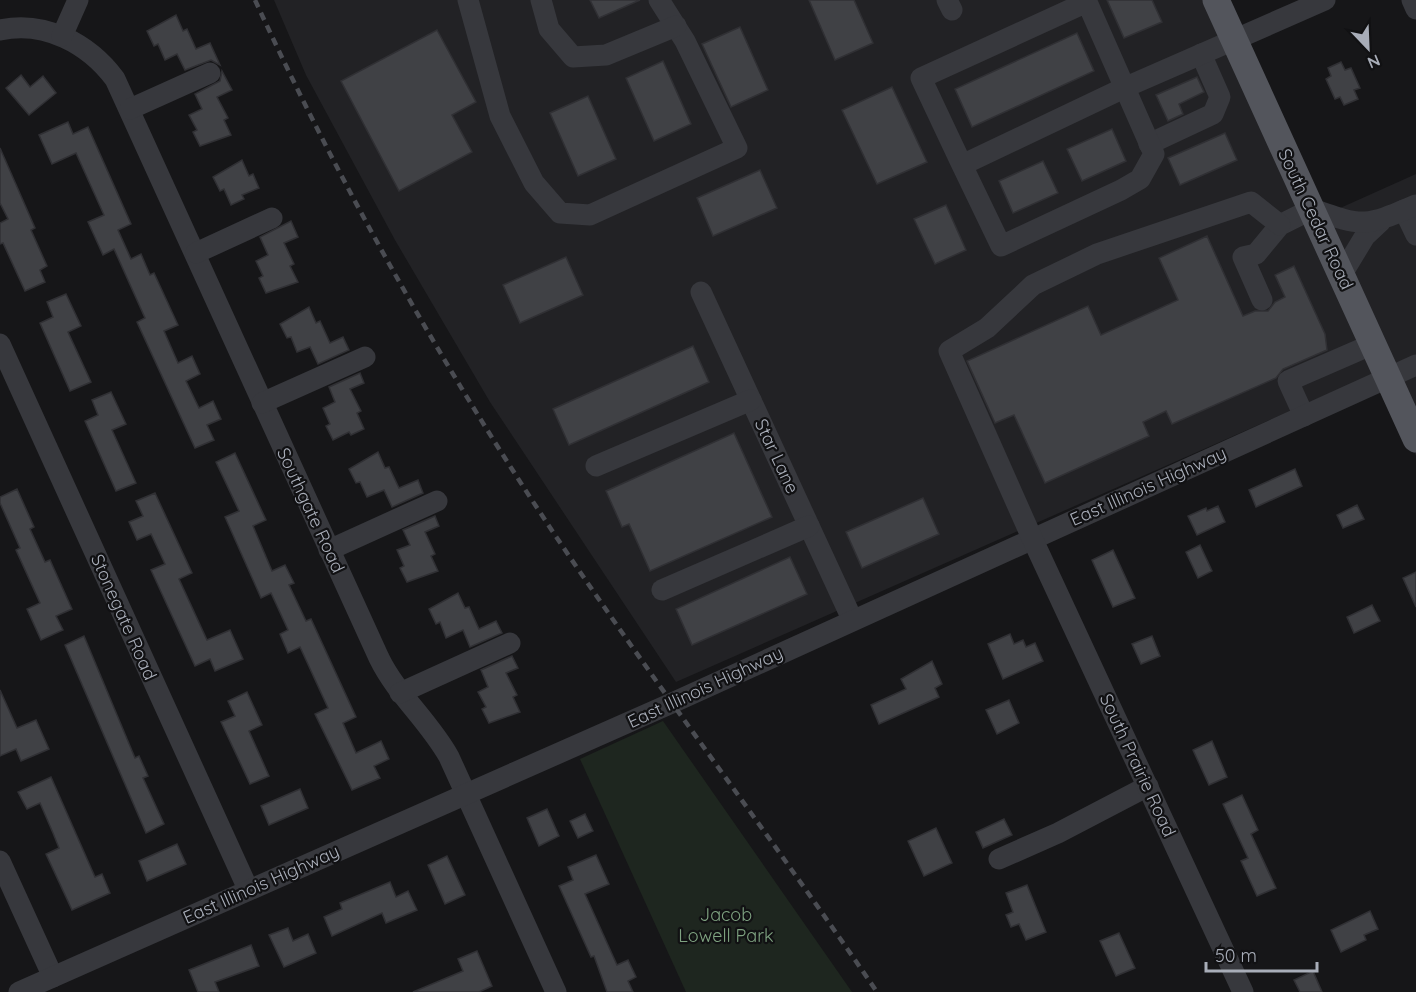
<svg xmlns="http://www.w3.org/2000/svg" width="1416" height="992" font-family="Quicksand,sans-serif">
  <rect width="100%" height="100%" fill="#161618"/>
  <polygon fill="#222225" points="274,0 1208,0 1309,222 1416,174 1416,456 1376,373 676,682 490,402 395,240 306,75"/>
  <polygon fill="#1e261f" points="663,721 852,992 686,992 580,759"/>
  <g fill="#404145" stroke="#303034" stroke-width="1.5">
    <polygon points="590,0 640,0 599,18"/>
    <polygon points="809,0 854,0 873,43 835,60"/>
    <polygon points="1107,0 1152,0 1162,22 1124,38"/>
    <polygon points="176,15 183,31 187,29 196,49 210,43 220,65 211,60 185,70 177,54 165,60 158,44 154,46 147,31"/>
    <polygon points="740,27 768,90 731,107 702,44"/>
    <polygon points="437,30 476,102 452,115 472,152 399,191 341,81"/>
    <polygon points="1077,33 1094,71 972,127 955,89"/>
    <polygon points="663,61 691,124 654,141 626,78"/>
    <polygon points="1341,62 1345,70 1351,68 1360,88 1354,90 1358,99 1344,105 1340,97 1335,99 1326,79 1331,76 1328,68"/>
    <polygon points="222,71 232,90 217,97 228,118 224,120 231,135 200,146 193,132 197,130 189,115 202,109 195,94 220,81"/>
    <polygon points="21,75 30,87 43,76 56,93 29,115 6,88"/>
    <polygon points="1197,77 1204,92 1179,104 1183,114 1168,121 1156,95"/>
    <polygon points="892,87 927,162 877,184 842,110"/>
    <polygon points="588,96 616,159 578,176 550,113"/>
    <polygon points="68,122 73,134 88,127 131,224 118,230 131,259 141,254 150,275 154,273 178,325 164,331 178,363 192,356 200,374 186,381 199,408 213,401 221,419 207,425 214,440 195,448 137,322 145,318 114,249 103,255 88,222 104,215 76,153 52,164 39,135"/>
    <polygon points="1112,129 1126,161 1082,181 1067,149"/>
    <polygon points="1225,133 1237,160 1180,185 1168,158"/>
    <polygon points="0,148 35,228 31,230 47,266 40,270 45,282 25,291 3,243 0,244 0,223 8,219 0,203"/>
    <polygon points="242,160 249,176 253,174 259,188 242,195 244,199 231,205 224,189 220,191 213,177"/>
    <polygon points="1043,161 1058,193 1013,213 999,181"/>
    <polygon points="760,170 777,208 713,236 697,198"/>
    <polygon points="946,205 966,250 935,264 914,219"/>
    <polygon points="291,221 298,237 284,243 294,264 290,266 298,282 266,293 259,278 263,276 256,261 268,255 260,237"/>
    <polygon points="1207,236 1243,316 1255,311 1268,311 1275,302 1285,297 1275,275 1294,266 1325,334 1327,350 1283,369 1276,378 1172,424 1166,411 1143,422 1149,436 1045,483 1014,415 995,423 967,361 1088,306 1101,335 1178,300 1159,258"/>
    <polygon points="566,257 583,295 520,323 503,285"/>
    <polygon points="66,294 81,326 68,332 91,382 70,391 40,323 53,317 47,302"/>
    <polygon points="309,307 316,323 320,321 330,343 343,337 349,350 318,364 310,347 297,352 291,337 287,338 280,324"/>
    <polygon points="693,346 709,382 569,445 553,409"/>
    <polygon points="360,373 364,383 350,389 361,411 357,413 364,429 351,435 349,432 333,440 326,426 330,424 323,408 335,402 329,387"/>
    <polygon points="111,392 126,424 112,430 136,483 116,491 85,421 98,415 92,400"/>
    <polygon points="734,433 772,517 650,571 629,524 622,527 606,491"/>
    <polygon points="378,452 385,468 389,467 399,488 418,480 423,493 392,507 384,490 367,497 360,482 356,483 349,469"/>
    <polygon points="235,453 266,520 253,526 272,571 285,565 294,583 289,585 306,621 311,619 356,717 343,723 356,753 381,741 389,759 374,766 380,778 352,790 315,714 328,708 300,647 288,653 280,634 288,630 271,593 261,598 225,517 239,511 216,462"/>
    <polygon points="1295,469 1302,486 1256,507 1249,490"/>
    <polygon points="17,489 34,527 30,529 45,562 50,560 72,609 56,616 63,630 41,640 27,609 40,603 16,550 20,548 0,503 0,497"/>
    <polygon points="155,493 192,573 179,579 207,640 230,630 243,659 215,671 210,659 195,666 151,570 165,564 151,534 137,540 129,522 143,516 136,501"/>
    <polygon points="923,498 939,534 862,568 846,532"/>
    <polygon points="1357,505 1364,519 1343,528 1337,515"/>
    <polygon points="1218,506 1225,522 1197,535 1188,516 1206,508 1207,511"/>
    <polygon points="435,516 439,526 425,532 435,554 431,556 438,571 407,582 400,568 404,566 397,550 410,545 403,530"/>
    <polygon points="1200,545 1212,571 1198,578 1186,552"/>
    <polygon points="1113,550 1135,598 1113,607 1092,560"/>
    <polygon points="790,557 807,594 692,645 676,609"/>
    <polygon points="1416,572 1416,607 1403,578"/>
    <polygon points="458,593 465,608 469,607 479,629 496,621 502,633 470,647 463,630 446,638 440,622 436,624 429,609"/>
    <polygon points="1372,605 1380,621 1354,633 1347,617"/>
    <polygon points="1010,634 1014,644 1023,640 1026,647 1035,643 1043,661 1003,679 988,644"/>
    <polygon points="84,636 135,758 139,756 148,776 143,778 164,824 146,833 65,645"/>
    <polygon points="1152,636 1160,656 1141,664 1132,644"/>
    <polygon points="512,656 518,668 506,673 517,695 513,697 520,712 489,723 482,709 486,707 478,692 488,687 481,670"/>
    <polygon points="932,661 942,684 935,688 939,697 879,724 871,705 906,689 901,679"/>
    <polygon points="0,690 17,728 36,720 49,749 21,761 16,749 0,756"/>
    <polygon points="247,692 262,725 249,731 269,776 250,784 221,722 235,716 228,701"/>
    <polygon points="1009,700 1019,723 997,734 986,710"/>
    <polygon points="1212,741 1227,777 1209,785 1193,750"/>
    <polygon points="51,777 95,877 102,874 110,893 72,910 46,854 59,848 53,833 40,803 27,809 18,792"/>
    <polygon points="300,789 308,808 269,825 261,806"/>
    <polygon points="1242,795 1258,830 1251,834 1276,888 1257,896 1241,861 1248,858 1223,804"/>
    <polygon points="547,809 559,836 539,846 527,818"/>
    <polygon points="585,814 593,831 578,838 570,821"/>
    <polygon points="1004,819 1012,835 983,848 976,832"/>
    <polygon points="936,828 952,863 924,876 908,841"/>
    <polygon points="177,844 186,864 147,881 139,861"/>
    <polygon points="596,855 609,884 585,894 617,965 628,960 636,977 628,981 633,992 607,992 594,956 591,957 559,886 573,880 568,867"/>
    <polygon points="447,856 465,895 445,904 428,865"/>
    <polygon points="390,882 396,897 408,891 417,910 386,923 382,913 332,936 324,917 342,909 340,903"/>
    <polygon points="1027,885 1046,932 1026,940 1019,924 1011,927 1006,915 1013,912 1006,893"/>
    <polygon points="1370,911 1378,929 1364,935 1366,940 1341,952 1331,930"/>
    <polygon points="288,928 293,941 308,934 316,953 284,967 269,935"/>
    <polygon points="1119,933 1135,968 1116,976 1100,941"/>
    <polygon points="251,945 259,966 215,982 219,992 198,992 189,970"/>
    <polygon points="477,951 492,986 479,992 413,992 463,971 458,959"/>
    <polygon points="1313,971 1322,992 1300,992 1294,980"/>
  </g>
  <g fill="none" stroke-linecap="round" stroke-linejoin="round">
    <g stroke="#37383d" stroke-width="21">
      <polyline points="468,0 500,116 534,183 560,213 590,215 737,148 685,41 659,0"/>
      <polyline points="541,0 549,29 573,57 606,55 676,26"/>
      <polyline points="947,0 952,10"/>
      <polyline points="1412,0 1416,9"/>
      <path d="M0,30c45,-10 89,14 115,49l264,579c18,37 50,63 70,99l107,235"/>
      <polyline points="62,36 78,0"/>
      <polyline points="130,109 210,73"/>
      <polyline points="1149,144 1213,114 1220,97 1201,54"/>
      <polyline points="962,165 1001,246 1121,190 1140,179 1154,154 1087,2 921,78 962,165 1126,87 1325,0"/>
      <polyline points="1404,210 1416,235"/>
      <polyline points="196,253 272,218"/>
      <polyline points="1342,274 1365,236 1381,221"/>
      <polyline points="701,292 852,619"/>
      <path d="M1262,300l-19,-43 13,-3 24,-29 32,-16c52,18 53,18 104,-4"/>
      <polyline points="0,344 248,889"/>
      <polyline points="262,403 365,357"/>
      <polyline points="1304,416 1288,381 1373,344"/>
      <polyline points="596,466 751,400"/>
      <polyline points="329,550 437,501"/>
      <polyline points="662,590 809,526"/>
      <polyline points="400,693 510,643"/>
      <polyline points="999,859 1058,833 1148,786"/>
      <polyline points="0,861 53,977"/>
      <polyline points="19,992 672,703 1416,365"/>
      <polyline points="1243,992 1032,538 949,351 987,328 1033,285 1097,254 1251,202 1280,225"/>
    </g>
    <polyline stroke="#53555c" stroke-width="27" points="1216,0 1416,439"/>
    <path stroke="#4a4c52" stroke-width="4.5" stroke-dasharray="8 6" stroke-linecap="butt" d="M255,0c87,189 190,371 306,544 102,151 213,297 316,448"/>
  </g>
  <g text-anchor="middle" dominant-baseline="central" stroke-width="4.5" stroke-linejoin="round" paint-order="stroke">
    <g font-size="18" fill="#a8adb8" stroke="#111113">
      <text transform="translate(1316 219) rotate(65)">South Cedar Road</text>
      <text transform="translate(777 456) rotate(65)">Star Lane</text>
      <text transform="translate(1148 486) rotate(-24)">East Illinois Highway</text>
      <text transform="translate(311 510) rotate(65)">Southgate Road</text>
      <text transform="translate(124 617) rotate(66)">Stonegate Road</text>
      <text transform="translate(705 687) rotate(-25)">East Illinois Highway</text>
      <text transform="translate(1138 765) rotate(65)">South Prairie Road</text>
      <text transform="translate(261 884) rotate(-24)">East Illinois Highway</text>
    </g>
    <g font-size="18" fill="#7fa381" stroke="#111113">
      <text x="726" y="914">Jacob<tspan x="726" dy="21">Lowell Park</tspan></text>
    </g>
  </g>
  <g transform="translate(1368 48) rotate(157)" stroke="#111113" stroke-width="4.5" paint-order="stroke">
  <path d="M0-4.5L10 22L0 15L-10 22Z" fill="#a8adb8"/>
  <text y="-9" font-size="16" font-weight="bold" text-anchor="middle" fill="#a8adb8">N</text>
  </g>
  <path d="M1206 962v9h111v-9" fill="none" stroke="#a8adb8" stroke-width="3"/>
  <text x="1215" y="962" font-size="18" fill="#a8adb8" stroke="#111113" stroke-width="4.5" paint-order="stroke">50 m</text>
</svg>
